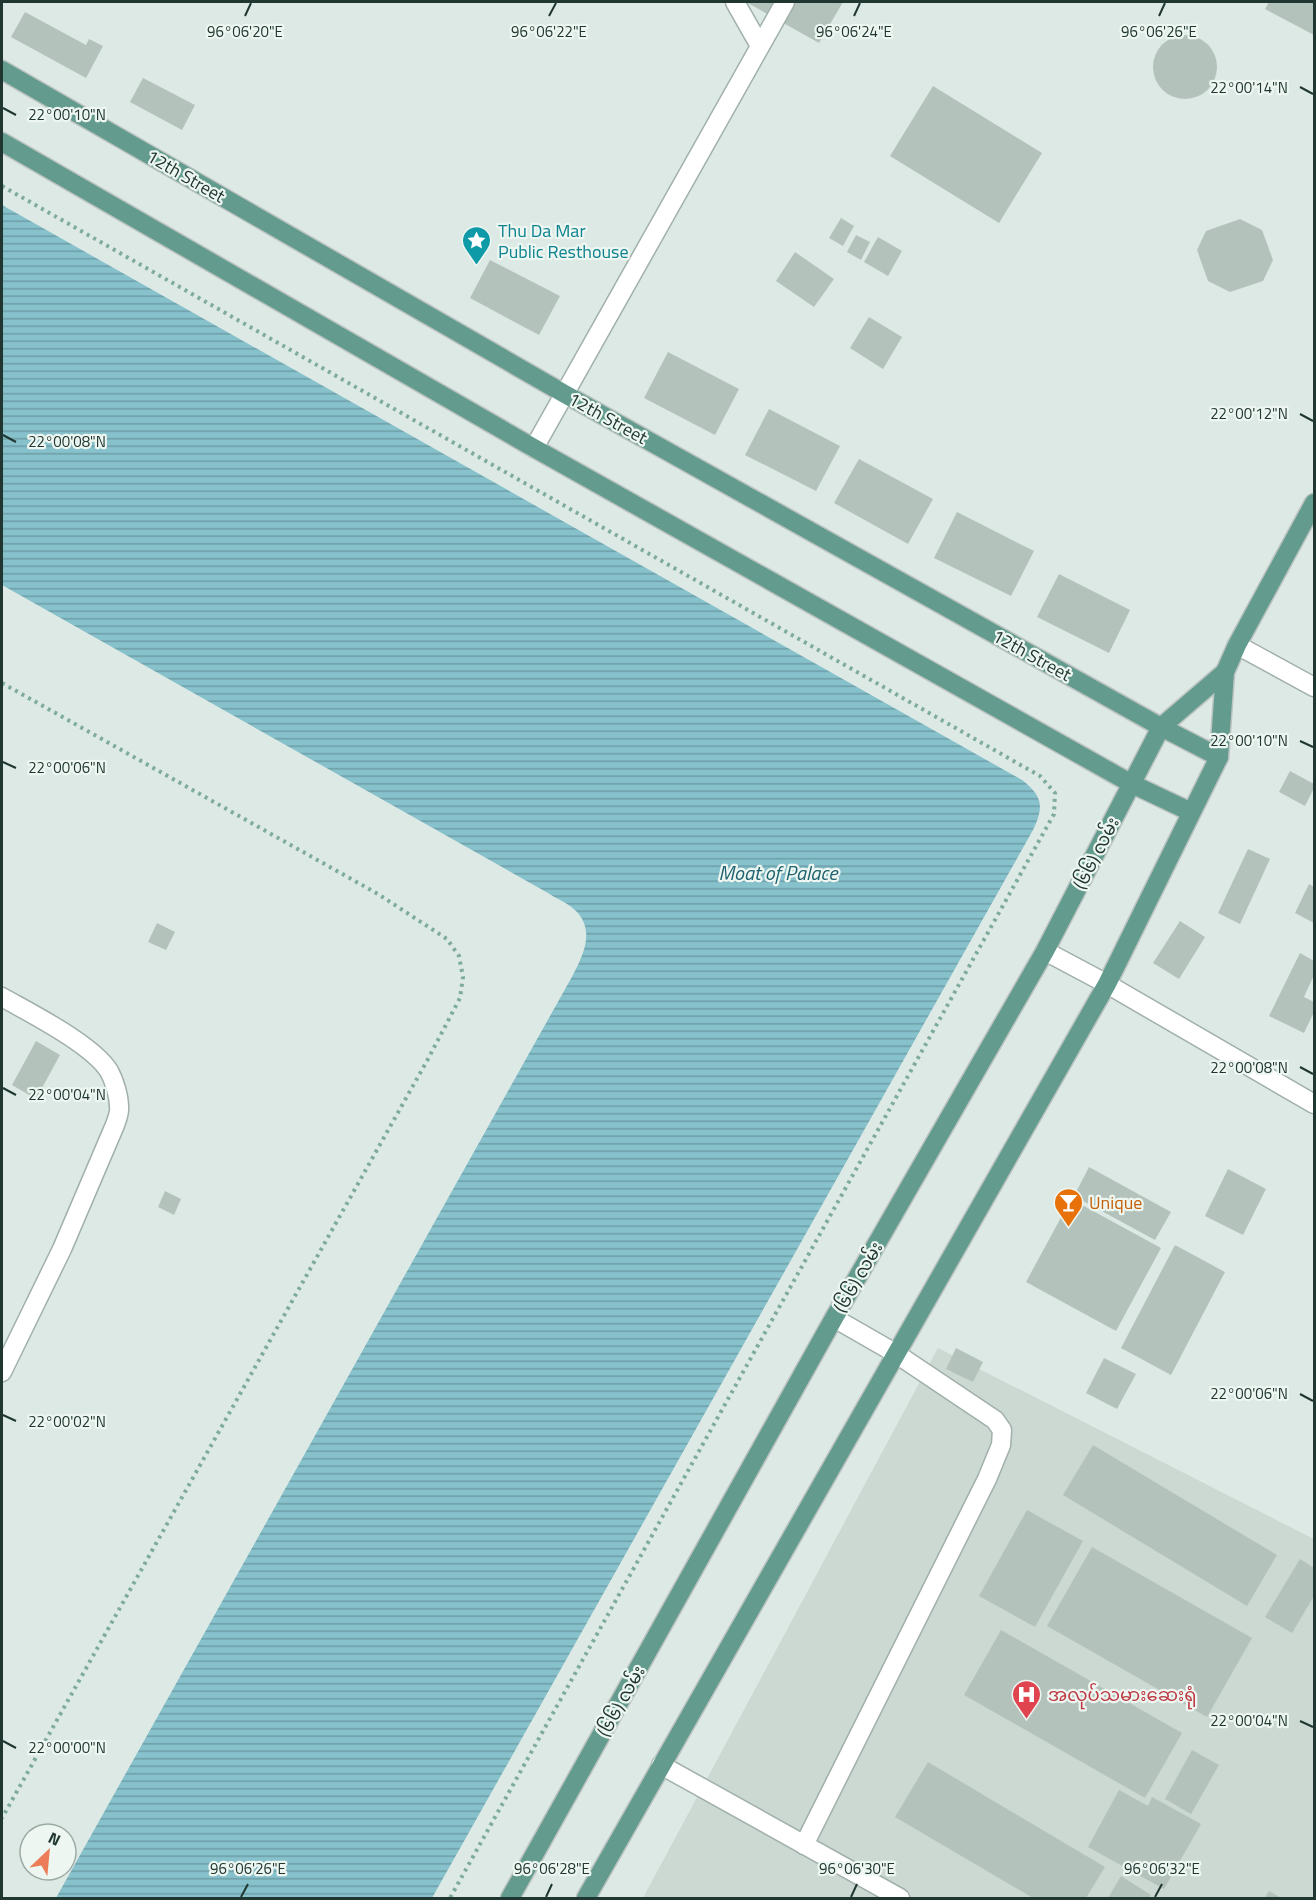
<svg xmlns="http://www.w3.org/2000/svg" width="1316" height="1900" font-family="'Titillium Web','Noto Sans Myanmar',sans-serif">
  <defs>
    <pattern id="water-rules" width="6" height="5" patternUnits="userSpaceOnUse" patternTransform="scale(1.5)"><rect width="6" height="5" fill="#86c1cc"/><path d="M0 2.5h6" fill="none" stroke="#6d9ea6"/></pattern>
  </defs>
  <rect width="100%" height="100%" fill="#dde9e4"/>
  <polygon fill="#ccd8d2" points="938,1348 1314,1539 1314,1898 643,1898"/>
  <path fill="url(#water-rules)" d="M2,205l1020,575c21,16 22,27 11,50l-601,1068h-376l517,-923c10,-20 22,-43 4,-63 -7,-8 -20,-13 -29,-19l-546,-308z"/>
  <g fill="#b3c3bc">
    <polygon points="746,2 843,2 819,43"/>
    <polygon points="1269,2 1314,2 1314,35 1265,9"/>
    <polygon points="25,12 86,45 89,39 103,46 86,78 11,37"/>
    <circle cx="1185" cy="67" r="32"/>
    <polygon points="143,78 195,105 182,130 130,102"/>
    <polygon points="933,86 1042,153 999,223 890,156"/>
    <polygon points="841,218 854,226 843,246 829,238"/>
    <polygon points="1240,219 1262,230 1273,260 1263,281 1230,292 1208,281 1197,250 1206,231"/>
    <polygon points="856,235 870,242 861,260 847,252"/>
    <polygon points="878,237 902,251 888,276 864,262"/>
    <polygon points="795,252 834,279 814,307 776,281"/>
    <polygon points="490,260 560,296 539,335 470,298"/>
    <polygon points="869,317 902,337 883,369 850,348"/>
    <polygon points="668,352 739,389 715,435 644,398"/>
    <polygon points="769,409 840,446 816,491 745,455"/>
    <polygon points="859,459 933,499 908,544 834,503"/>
    <polygon points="957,512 1034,551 1011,596 934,558"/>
    <polygon points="1059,574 1130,610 1109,653 1037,617"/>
    <polygon points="1290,771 1314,784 1314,788 1305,806 1279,792"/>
    <polygon points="1248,849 1270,859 1240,924 1218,913"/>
    <polygon points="1309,884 1314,887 1314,923 1295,913"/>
    <polygon points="1180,921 1205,937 1179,979 1153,963"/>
    <polygon points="157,923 175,932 166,950 148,942"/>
    <polygon points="1300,953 1314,961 1314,975 1304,997 1314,1002 1314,1012 1304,1033 1269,1016"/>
    <polygon points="36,1041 60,1055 36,1099 12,1085"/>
    <polygon points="1089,1167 1171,1212 1155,1240 1074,1196"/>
    <polygon points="1228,1169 1266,1189 1243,1235 1205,1216"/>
    <polygon points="165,1191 181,1199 174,1215 158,1207"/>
    <polygon points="1071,1199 1161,1248 1116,1331 1026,1282"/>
    <polygon points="1175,1245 1225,1272 1171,1375 1121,1348"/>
    <polygon points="956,1348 983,1362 973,1382 946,1369"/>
    <polygon points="1104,1358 1136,1374 1117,1409 1086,1393"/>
    <polygon points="1093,1445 1277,1555 1247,1606 1063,1495"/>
    <polygon points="1027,1510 1083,1541 1035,1627 979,1596"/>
    <polygon points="1092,1547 1252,1638 1207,1717 1047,1626"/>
    <polygon points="1300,1559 1314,1568 1314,1596 1292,1633 1265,1617"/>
    <polygon points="1001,1630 1182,1733 1145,1798 964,1695"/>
    <polygon points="1192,1750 1219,1765 1191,1814 1165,1799"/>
    <polygon points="928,1762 1105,1867 1086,1898 1033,1898 895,1817"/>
    <polygon points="1119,1790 1148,1806 1152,1797 1201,1824 1164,1889 1088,1847"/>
    <polygon points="1121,1876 1151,1895 1149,1898 1108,1898"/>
    <polygon points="1269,1891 1281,1898 1265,1898"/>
  </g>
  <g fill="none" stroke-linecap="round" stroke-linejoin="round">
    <defs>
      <g id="minor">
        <polyline points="735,2 760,46"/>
        <polyline points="534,448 785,2"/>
        <polyline points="1237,645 1314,687"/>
        <polyline points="1045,951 1107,984 1314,1104"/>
        <path d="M2,997c28,16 90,47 107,74 5,9 10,25 10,36 1,5 -2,12 -4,18l-53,124 -60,123"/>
        <polyline points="661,1765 900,1898"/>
        <polyline points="804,1845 987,1479 1001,1445 1002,1430 995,1420 895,1353 834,1318"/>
      </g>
      <g id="major">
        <polyline points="2,70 563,393 1161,727 1219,757"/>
        <polyline points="2,142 534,448 1132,784 1191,812"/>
        <polyline points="510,1898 834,1318 1045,951 1161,727 1225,672"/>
        <polyline points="586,1898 1107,984 1219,757 1225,672 1237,645 1314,503"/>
      </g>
    </defs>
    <use href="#minor" stroke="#a1b0ab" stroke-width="21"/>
    <use href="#major" stroke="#bcc3c1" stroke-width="21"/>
    <g stroke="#7fab9d" stroke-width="4" stroke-dasharray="3 4.5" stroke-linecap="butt">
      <polyline points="2,186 1040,776 1055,793 1054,814 450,1898"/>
      <polyline points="2,683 378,894 447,939 459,956 463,977 460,998 428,1059 2,1818"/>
    </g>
    <use href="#minor" stroke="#fff" stroke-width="18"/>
    <use href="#major" stroke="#639c8e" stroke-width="18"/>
  </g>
  <path fill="none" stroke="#203731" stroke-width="2" d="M245,16l6,-13M549,16l7,-13M854,16l6,-13M1159,16l6,-13M1300,87l13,7M3,108l13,7M1300,414l13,7M3,435l13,7M1300,741l13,6M3,762l13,6M1300,1067l13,7M3,1088l13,7M1300,1394l13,7M3,1415l13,6M1300,1721l13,6M3,1741l13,7M241,1897l7,-13M546,1897l6,-13M851,1897l6,-13M1155,1897l7,-13"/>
  <defs>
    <symbol id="sight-pin" viewBox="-11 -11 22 30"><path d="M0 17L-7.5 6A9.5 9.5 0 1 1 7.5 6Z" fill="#0f9aa8" stroke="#edf6f1"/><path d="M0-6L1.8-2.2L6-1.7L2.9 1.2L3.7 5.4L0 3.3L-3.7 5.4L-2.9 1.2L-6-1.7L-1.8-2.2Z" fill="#fff"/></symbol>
    <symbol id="bar-pin" viewBox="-11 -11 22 30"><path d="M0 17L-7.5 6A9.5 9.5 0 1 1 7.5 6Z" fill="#e8710a" stroke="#edf6f1"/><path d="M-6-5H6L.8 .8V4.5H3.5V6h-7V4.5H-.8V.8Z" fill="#fff"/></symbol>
    <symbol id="hospital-pin" viewBox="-11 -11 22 30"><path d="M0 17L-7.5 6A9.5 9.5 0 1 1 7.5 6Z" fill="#e0444e" stroke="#edf6f1"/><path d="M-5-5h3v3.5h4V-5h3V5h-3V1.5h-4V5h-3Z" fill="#fff"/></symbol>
  </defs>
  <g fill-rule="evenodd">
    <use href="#sight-pin" x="460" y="224" width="33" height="45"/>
    <use href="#bar-pin" x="1052" y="1186" width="33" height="45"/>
    <use href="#hospital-pin" x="1010" y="1678" width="33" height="45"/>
  </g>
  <g text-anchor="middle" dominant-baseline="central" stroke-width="4.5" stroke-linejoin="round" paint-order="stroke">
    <g font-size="18" fill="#203731" stroke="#edf6f1">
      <text transform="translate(186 176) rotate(30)">12th Street</text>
      <text transform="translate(608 418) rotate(29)">12th Street</text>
      <text transform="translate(1032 655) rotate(29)">12th Street</text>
      <text transform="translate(1096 853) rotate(-63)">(၆၆) လမ်း</text>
      <text transform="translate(858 1277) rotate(-60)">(၆၆) လမ်း</text>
      <text transform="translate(621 1701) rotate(-61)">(၆၆) လမ်း</text>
    </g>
    <g font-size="18" fill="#0d838f" stroke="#edf6f1" text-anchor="start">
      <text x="498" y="230">Thu Da Mar<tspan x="498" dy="21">Public Resthouse</tspan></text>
    </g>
    <g font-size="18" fill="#c56008" stroke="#edf6f1" text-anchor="start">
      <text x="1089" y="1202">Unique</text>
    </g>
    <g font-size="18" fill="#be3a42" stroke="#edf6f1" text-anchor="start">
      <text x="1048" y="1694">အလုပ်သမားဆေးရုံ</text>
    </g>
    <g font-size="20" font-style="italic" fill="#1d626f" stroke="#edf6f1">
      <text x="778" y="872">Moat of Palace</text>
    </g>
  </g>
  <g font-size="15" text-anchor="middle" fill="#203731" stroke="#edf6f1" stroke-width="4.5" stroke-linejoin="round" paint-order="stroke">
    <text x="245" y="37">96°06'20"E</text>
    <text x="549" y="37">96°06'22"E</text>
    <text x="854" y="37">96°06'24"E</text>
    <text x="1159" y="37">96°06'26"E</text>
    <text x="1249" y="93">22°00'14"N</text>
    <text x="67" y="120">22°00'10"N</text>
    <text x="1249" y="419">22°00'12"N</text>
    <text x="67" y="447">22°00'08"N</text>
    <text x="1249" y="746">22°00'10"N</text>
    <text x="67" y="773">22°00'06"N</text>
    <text x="1249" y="1073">22°00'08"N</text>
    <text x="67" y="1100">22°00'04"N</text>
    <text x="1249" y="1399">22°00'06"N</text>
    <text x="67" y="1427">22°00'02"N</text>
    <text x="1249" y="1726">22°00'04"N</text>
    <text x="67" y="1753">22°00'00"N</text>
    <text x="248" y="1874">96°06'26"E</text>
    <text x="552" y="1874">96°06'28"E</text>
    <text x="857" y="1874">96°06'30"E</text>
    <text x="1162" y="1874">96°06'32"E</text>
  </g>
  <rect width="1316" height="1900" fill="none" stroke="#203731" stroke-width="6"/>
  <g transform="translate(48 1852) rotate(26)"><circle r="28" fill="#edf6f1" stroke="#9baaa4" stroke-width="1.5"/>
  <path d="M0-4.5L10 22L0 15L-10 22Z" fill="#ec7d58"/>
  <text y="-9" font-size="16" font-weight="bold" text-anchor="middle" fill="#203731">N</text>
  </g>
</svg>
